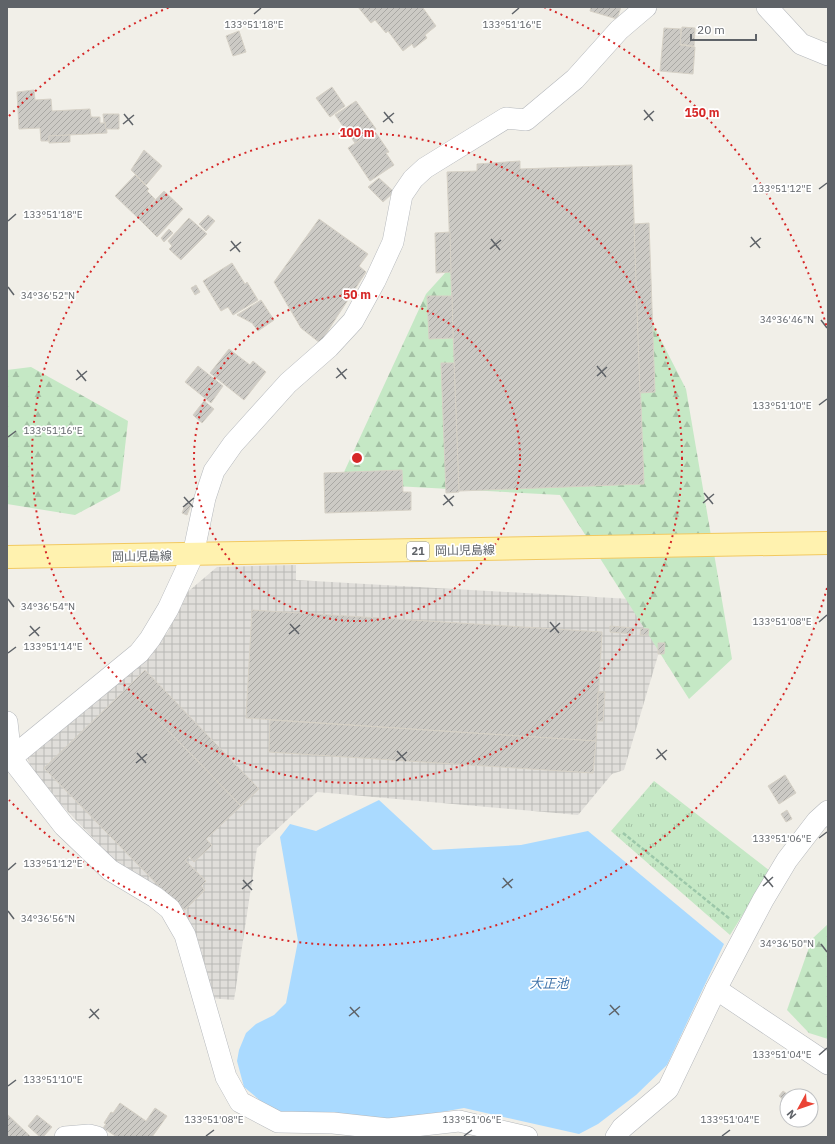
<svg xmlns="http://www.w3.org/2000/svg" width="835" height="1144" font-family="'IBM Plex Sans','Noto Sans JP',sans-serif">
  <defs>
    <pattern id="industrial-grid" width="8" height="8" patternUnits="userSpaceOnUse"><rect width="8" height="8" fill="#e0deda"/><path d="M0 4h8M4 0v8" fill="none" stroke="#b9b8b5"/></pattern>
    <pattern id="forest-firs" width="22" height="20" patternUnits="userSpaceOnUse"><rect width="22" height="20" fill="#c5e8c5"/><path d="M5 1l3.5 6h-7zM16 11l3.5 6h-7z" fill="#a3c0a4"/></pattern>
    <pattern id="park-tufts" width="24" height="20" patternUnits="userSpaceOnUse"><rect width="24" height="20" fill="#c5e8c5"/><path d="M3 7l-1-3M5 7V3M7 7l1-3M15 17l-1-3M17 17v-4M19 17l1-3" fill="none" stroke="#a3c0a4"/></pattern>
    <pattern id="building-hatch" width="6" height="6" patternUnits="userSpaceOnUse"><rect width="6" height="6" fill="#cccac5"/><path d="M-1 1l2-2M0 6l6-6M5 7l2-2" fill="none" stroke="#a9a8a4"/></pattern>
  </defs>
  <rect width="100%" height="100%" fill="#f1efe8"/>
  <polygon fill="url(#industrial-grid)" points="296,565 296,580 666,601 659,652 624,770 612,774 578,815 317,792 257,848 234,1000 209,998 175,924 32,774 27,754 149,652 168,632 184,595 217,567"/>
  <g fill="url(#forest-firs)">
    <polygon points="503,209 601,223 686,389 732,659 689,699 560,495 339,483 426,294"/>
    <polygon points="31,367 128,421 120,491 75,515 7,504 7,370"/>
    <polygon points="828,924 828,1039 809,1033 787,1010 812,939"/>
  </g>
  <polygon fill="url(#park-tufts)" points="654,781 770,871 730,935 611,831"/>
  <polygon fill="#aadaff" points="379,800 433,850 521,845 588,831 724,944 667,1065 636,1095 598,1124 579,1134 464,1108 385,1122 275,1113 244,1087 237,1061 239,1050 246,1033 256,1024 274,1015 286,1003 298,941 280,837 290,824 316,831"/>
  <g fill="url(#building-hatch)" stroke="#d6d1c6">
    <polygon points="358,7 424,7 423,8 436,26 425,35 427,38 414,48 412,44 403,51 388,31 386,33 375,20 371,23"/>
    <polygon points="591,7 621,7 617,19 590,11"/>
    <polygon points="682,27 695,28 694,46 680,44"/>
    <polygon points="664,28 681,29 680,45 695,47 693,74 660,71"/>
    <polygon points="239,31 246,52 233,56 226,36"/>
    <polygon points="332,87 345,106 330,117 316,98"/>
    <polygon points="34,90 35,100 51,99 52,111 90,109 91,117 100,117 100,123 106,123 107,133 49,136 49,141 41,141 40,128 19,129 17,92"/>
    <polygon points="356,101 376,129 355,143 335,115"/>
    <polygon points="103,114 119,114 119,129 106,129 105,122 104,123"/>
    <polygon points="373,131 374,134 376,133 389,152 386,153 394,165 370,181 348,148"/>
    <polygon points="70,135 70,142 49,143 49,136"/>
    <polygon points="144,150 162,166 146,185 131,170"/>
    <polygon points="520,161 520,169 632,165 644,484 459,491 447,172 477,171 477,164"/>
    <polygon points="135,175 149,189 147,191 155,199 138,218 115,196"/>
    <polygon points="379,178 394,192 383,202 368,187"/>
    <polygon points="164,191 183,209 157,237 138,218"/>
    <polygon points="208,215 215,221 206,231 199,224"/>
    <polygon points="189,218 207,234 181,260 169,249 172,246 168,241"/>
    <polygon points="319,219 368,254 359,266 366,272 320,343 301,328 274,282"/>
    <polygon points="649,223 655,392 640,393 634,224"/>
    <polygon points="169,229 173,233 164,242 161,238"/>
    <polygon points="450,232 451,272 436,273 435,233"/>
    <polygon points="232,263 245,284 247,282 258,300 233,315 228,307 221,311 203,281"/>
    <polygon points="196,285 200,292 195,295 191,288"/>
    <polygon points="427,296 452,296 453,338 429,339"/>
    <polygon points="261,300 274,320 258,331 252,323 237,315"/>
    <polygon points="229,349 250,365 253,361 266,372 244,400 210,373"/>
    <polygon points="441,363 454,363 459,492 446,493"/>
    <polygon points="198,366 223,386 211,403 185,382"/>
    <polygon points="204,401 214,409 202,423 193,415"/>
    <polygon points="402,470 403,492 411,492 411,510 325,513 324,473"/>
    <polygon points="186,503 191,505 187,515 182,513"/>
    <polygon points="252,610 602,632 596,741 246,718"/>
    <polygon points="610,626 633,628 633,634 610,632"/>
    <polygon points="641,628 649,629 648,635 640,635"/>
    <polygon points="658,643 665,643 664,654 658,654"/>
    <polygon points="145,670 259,789 241,806 127,688"/>
    <polygon points="127,688 241,806 206,839 212,845 194,862 189,856 185,860 206,881 201,886 205,890 185,910 181,907 180,908 44,768"/>
    <polygon points="598,692 605,692 603,721 597,721"/>
    <polygon points="270,720 596,741 593,773 269,752"/>
    <polygon points="785,775 796,793 779,804 768,786"/>
    <polygon points="787,810 792,819 786,822 781,814"/>
    <polygon points="783,1091 790,1096 787,1096 787,1103 779,1096"/>
    <polygon points="120,1103 146,1121 155,1108 167,1116 152,1137 117,1137 103,1128 106,1124 104,1123 111,1112 113,1113"/>
    <polygon points="7,1114 31,1137 7,1137"/>
    <polygon points="37,1115 52,1127 43,1137 40,1137 28,1126"/>
  </g>
  <g fill="none" stroke-linecap="round" stroke-linejoin="round">
    <defs>
      <g id="minor">
        <polyline points="767,7 801,44 828,55"/>
        <polyline points="7,722 11,758 64,826 110,870 155,897 170,909 185,935 226,1077 240,1102 278,1122 333,1123 388,1129 459,1121 527,1137"/>
        <polyline points="11,758 139,653 150,639 168,609 193,555 205,498 214,471 233,444 288,383 329,347 353,321 375,281 393,242 402,195 413,179 425,168 506,118 526,120 575,79 619,30 646,7"/>
        <polyline points="716,989 828,1064"/>
        <polyline points="65,1137 89,1135 97,1137"/>
        <polyline points="616,1137 622,1128 668,1089 716,989 763,900 787,860 817,821 828,811"/>
      </g>
      <polyline id="primary" points="7,557 828,543"/>
    </defs>
    <use href="#minor" stroke="#b5b8bc" stroke-width="22"/>
    <use href="#primary" stroke="#f2c960" stroke-width="24"/>
    <polyline stroke="#9cc7a9" stroke-width="2.5" stroke-dasharray="4 2" stroke-linecap="butt" points="623,833 730,919"/>
    <use href="#minor" stroke="#fff" stroke-width="21"/>
    <use href="#primary" stroke="#fff2af" stroke-width="22"/>
  </g>
  <path fill="none" stroke="#5f6368" stroke-width="1.5" d="M254,14l7,-6M512,14l7,-6M644,110l9,11M384,112l9,11M124,114l9,11M644,120l10,-9M383,122l11,-9M123,124l11,-9M819,189l8,-6M8,221l8,-7M751,237l9,11M491,239l9,11M231,241l9,11M750,247l11,-9M490,249l11,-9M230,251l11,-9M8,287l6,8M821,320l6,8M597,366l9,11M337,368l9,11M77,370l9,11M597,376l10,-9M336,378l11,-9M76,380l11,-9M819,405l8,-6M8,437l8,-6M704,493l9,11M444,495l9,11M184,497l9,10M703,503l11,-9M443,505l11,-9M183,507l11,-9M8,599l6,8M550,622l9,11M819,622l8,-7M290,624l9,10M30,626l9,10M550,632l10,-9M289,634l11,-9M29,636l11,-9M8,653l8,-6M657,749l9,11M397,751l9,10M137,753l9,10M656,759l11,-9M396,761l11,-9M136,763l11,-9M819,838l8,-6M8,870l8,-7M764,876l9,11M503,878l9,10M243,880l9,10M763,886l10,-9M502,888l11,-9M242,889l11,-9M8,911l6,8M821,944l6,8M610,1005l9,10M350,1007l9,10M90,1009l9,10M609,1015l11,-9M349,1016l11,-9M89,1018l10,-9M819,1055l8,-7M8,1086l8,-6M206,1136l8,-6M464,1136l8,-6M722,1136l8,-6"/>
  <g fill="none" stroke="#d62828" stroke-width="2" stroke-dasharray="2 4">
    <circle cx="357" cy="458" r="163"/>
    <circle cx="357" cy="458" r="325"/>
    <path d="M827 588A488 488 0 0 1 9 800M9 116A488 488 0 0 1 170 7M544 7A488 488 0 0 1 827 328"/>
  </g>
  <g text-anchor="middle" dominant-baseline="central" stroke-width="3.5" stroke-linejoin="round" paint-order="stroke">
    <rect fill="#fff" stroke="#8f9295" stroke-width="1" x="407" y="542" width="22" height="18" rx="3"/>
    <g font-size="11" font-weight="bold" fill="#5f6368">
      <text x="418" y="551">21</text>
    </g>
    <g font-size="12" fill="#5f6368" stroke="#fff">
      <text transform="translate(465 550) rotate(-1)">岡山児島線</text>
      <text transform="translate(142 556) rotate(-1)">岡山児島線</text>
    </g>
    <g font-size="13" font-style="italic" fill="#4174aa" stroke="#fff">
      <text x="549" y="983">大正池</text>
    </g>
  </g>
  <g font-size="10" text-anchor="middle" fill="#5f6368" stroke="#fff" stroke-width="3.5" stroke-linejoin="round" paint-order="stroke">
    <text x="254" y="28">133°51'18"E</text>
    <text x="512" y="28">133°51'16"E</text>
    <text x="782" y="192">133°51'12"E</text>
    <text x="53" y="218">133°51'18"E</text>
    <text x="48" y="299">34°36'52"N</text>
    <text x="787" y="323">34°36'46"N</text>
    <text x="782" y="409">133°51'10"E</text>
    <text x="53" y="434">133°51'16"E</text>
    <text x="48" y="610">34°36'54"N</text>
    <text x="782" y="625">133°51'08"E</text>
    <text x="53" y="650">133°51'14"E</text>
    <text x="782" y="842">133°51'06"E</text>
    <text x="53" y="867">133°51'12"E</text>
    <text x="48" y="922">34°36'56"N</text>
    <text x="787" y="947">34°36'50"N</text>
    <text x="782" y="1058">133°51'04"E</text>
    <text x="53" y="1083">133°51'10"E</text>
    <text x="214" y="1123">133°51'08"E</text>
    <text x="472" y="1123">133°51'06"E</text>
    <text x="730" y="1123">133°51'04"E</text>
  </g>
  <circle cx="357" cy="458" r="6" fill="#d62828" stroke="#fff" stroke-width="2"/>
  <g font-size="12" text-anchor="middle" font-weight="bold" fill="#d62828" stroke="#fff" stroke-width="3.5" stroke-linejoin="round" paint-order="stroke">
    <text x="702" y="117">150 m</text>
    <text x="357" y="137">100 m</text>
    <text x="357" y="299">50 m</text>
  </g>
  <rect width="835" height="1144" fill="none" stroke="#5f6368" stroke-width="16"/>
  <g transform="translate(799 1108) rotate(230)"><circle r="19" fill="#ffffff" stroke="#bfc1c3"/>
  <path d="M0-3L7 15L0 10L-7 15Z" fill="#ea4335"/>
  <text y="-6" font-size="11" font-weight="bold" text-anchor="middle" fill="#5f6368">N</text>
  </g>
  <path d="M691 34v6h65v-6" fill="none" stroke="#5f6368" stroke-width="2"/>
  <text x="697" y="34" font-size="12" fill="#5f6368" stroke="#ffffff" stroke-width="3" paint-order="stroke">20 m</text>
</svg>
